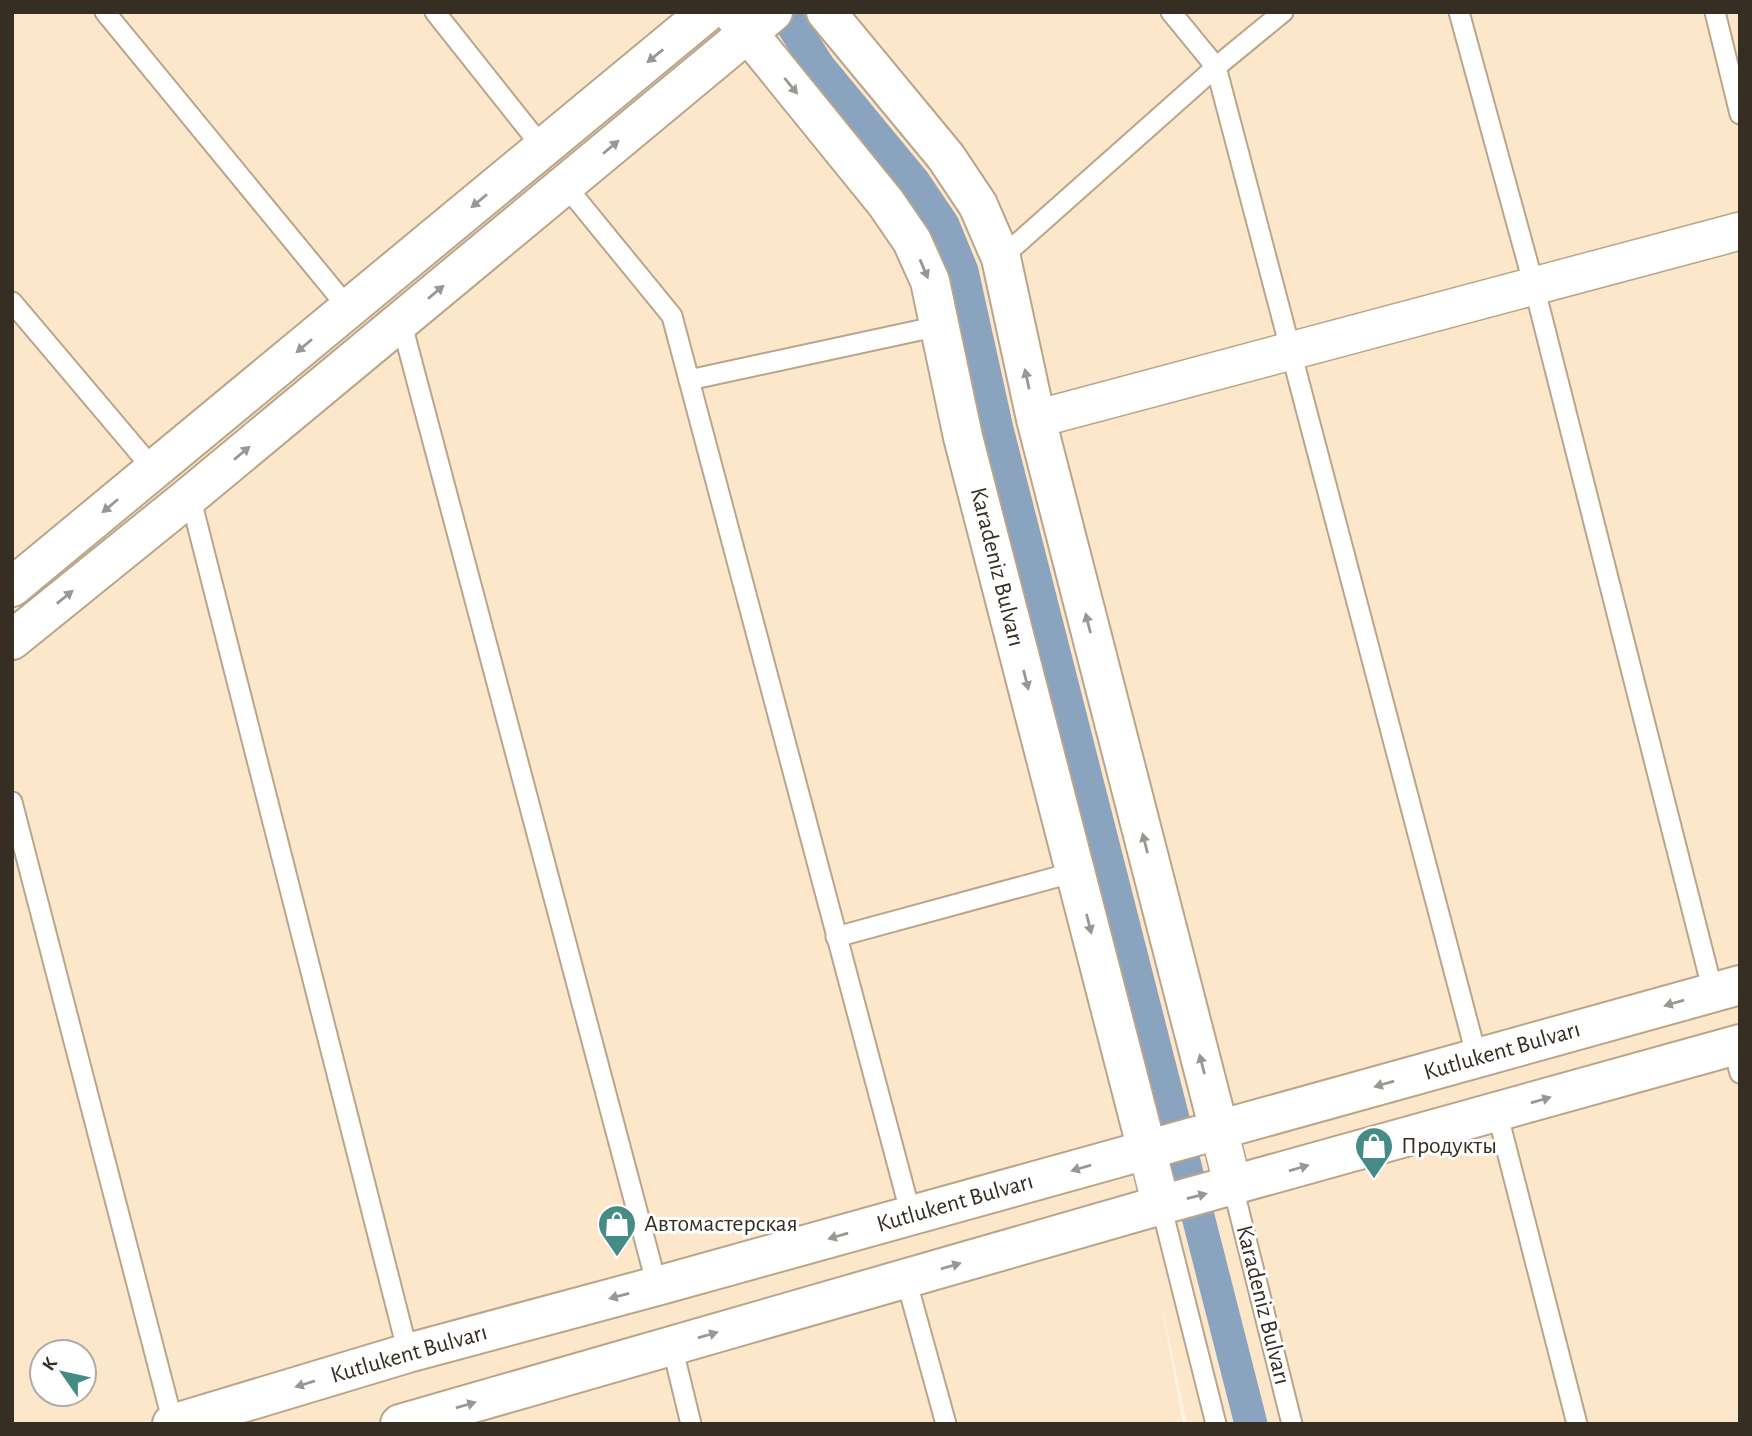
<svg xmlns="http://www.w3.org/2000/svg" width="1752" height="1436" font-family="'Alegreya Sans',sans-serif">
  <rect width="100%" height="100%" fill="#fdf4e9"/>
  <path fill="#fde7cb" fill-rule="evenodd" d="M12,12h1728v1412h-553l-26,-122 22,122h-1171zM42,1352h42v42h-42z"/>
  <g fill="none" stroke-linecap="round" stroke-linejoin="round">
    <polyline stroke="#8aa3bf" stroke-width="33" points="793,26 819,67 914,182 943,225 962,271 997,429 1251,1424"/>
    <defs>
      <g id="lane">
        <polyline points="105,12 349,309"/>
        <polyline points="435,12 543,148"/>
        <polyline points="1171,12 1216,67 1477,1058"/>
        <polyline points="1459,12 1534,286 1713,992"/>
        <polyline points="1715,12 1740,114"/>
        <polyline points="565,185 672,316 911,1215"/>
        <polyline points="1001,258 1216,67 1283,12"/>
        <polyline points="12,302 154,470"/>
        <polyline points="401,321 657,1286"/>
        <polyline points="689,380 939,326"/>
        <polyline points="190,496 408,1353"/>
        <polyline points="12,802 173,1423"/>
        <polyline points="836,937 1075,872"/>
        <polyline points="1733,1046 1740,1073"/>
        <polyline points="1497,1112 1577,1424"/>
        <polyline points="1233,1187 1292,1424"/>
        <polyline points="1161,1205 1216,1424"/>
        <polyline points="906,1279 946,1424"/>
        <polyline points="672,1346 691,1424"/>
      </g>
      <g id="street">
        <polyline points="731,12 748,33"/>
        <polyline points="1036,419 1740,231"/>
        <polyline points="1219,1130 1233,1187"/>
        <polyline points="1147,1150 1161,1205"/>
      </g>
      <g id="secondary">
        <polyline points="826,12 946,157 978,205 1001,258 1036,419 1219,1130"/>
        <polyline points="748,33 886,203 912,241 930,281 963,437 1147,1150"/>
        <polyline points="12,587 707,12"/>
        <polyline points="12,640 190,496 773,12"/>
        <polyline points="172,1424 408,1353 657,1286 1740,985"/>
        <polyline points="400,1424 1161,1205 1740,1044"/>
      </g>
    </defs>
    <use href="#lane" stroke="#baa58a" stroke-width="23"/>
    <use href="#street" stroke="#baa58a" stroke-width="40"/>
    <use href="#secondary" stroke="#baa58a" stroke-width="42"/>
    <use href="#lane" stroke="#fff" stroke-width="19"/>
    <use href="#street" stroke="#fff" stroke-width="37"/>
    <use href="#secondary" stroke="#fff" stroke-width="38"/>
  </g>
  <defs><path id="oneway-solid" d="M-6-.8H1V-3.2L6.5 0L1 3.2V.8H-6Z" transform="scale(1.75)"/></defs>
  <g fill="#9a9691">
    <use href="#oneway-solid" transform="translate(655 56) rotate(141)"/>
    <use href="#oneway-solid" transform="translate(791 86) rotate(51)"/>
    <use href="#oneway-solid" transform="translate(611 147) rotate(-40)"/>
    <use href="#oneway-solid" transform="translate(479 201) rotate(140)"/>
    <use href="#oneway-solid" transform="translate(924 269) rotate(67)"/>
    <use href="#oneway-solid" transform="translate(436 292) rotate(-40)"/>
    <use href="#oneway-solid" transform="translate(304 346) rotate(140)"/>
    <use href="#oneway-solid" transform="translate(1027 379) rotate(-102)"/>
    <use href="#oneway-solid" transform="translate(242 453) rotate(-40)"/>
    <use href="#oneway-solid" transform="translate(110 506) rotate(140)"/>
    <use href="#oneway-solid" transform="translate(65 597) rotate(-39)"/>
    <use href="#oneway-solid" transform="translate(1088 623) rotate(-104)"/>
    <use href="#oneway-solid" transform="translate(1026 680) rotate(76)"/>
    <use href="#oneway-solid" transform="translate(1145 843) rotate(-104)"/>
    <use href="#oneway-solid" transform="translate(1089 924) rotate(76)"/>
    <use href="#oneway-solid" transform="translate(1674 1003) rotate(164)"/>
    <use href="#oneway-solid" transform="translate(1202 1064) rotate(-104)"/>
    <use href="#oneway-solid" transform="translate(1384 1084) rotate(164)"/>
    <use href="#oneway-solid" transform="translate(1541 1100) rotate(-16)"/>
    <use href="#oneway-solid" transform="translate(1081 1168) rotate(164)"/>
    <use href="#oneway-solid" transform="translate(1299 1168) rotate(-16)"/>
    <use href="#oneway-solid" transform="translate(1197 1196) rotate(-14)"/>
    <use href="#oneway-solid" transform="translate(838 1236) rotate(164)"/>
    <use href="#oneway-solid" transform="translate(951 1266) rotate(-16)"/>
    <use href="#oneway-solid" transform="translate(619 1296) rotate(165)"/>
    <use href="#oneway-solid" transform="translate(708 1335) rotate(-16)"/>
    <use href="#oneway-solid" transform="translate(305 1384) rotate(163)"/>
    <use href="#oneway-solid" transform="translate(466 1405) rotate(-16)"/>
  </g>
  <defs>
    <symbol id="shop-pin" viewBox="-11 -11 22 30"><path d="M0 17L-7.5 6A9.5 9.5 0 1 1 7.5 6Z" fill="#458c87" stroke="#fff"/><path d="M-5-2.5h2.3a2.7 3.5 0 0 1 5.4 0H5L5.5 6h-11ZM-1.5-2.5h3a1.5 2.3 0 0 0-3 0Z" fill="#fff"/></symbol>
  </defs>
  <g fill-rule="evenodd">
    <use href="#shop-pin" x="1352" y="1124" width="44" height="60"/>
    <use href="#shop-pin" x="595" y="1202" width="44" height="60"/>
  </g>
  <g text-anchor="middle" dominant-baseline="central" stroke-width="6" stroke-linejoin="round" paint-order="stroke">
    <g font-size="24" fill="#362e23" stroke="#fff">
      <text transform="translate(997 567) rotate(76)">Karadeniz Bulvarı</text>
      <text transform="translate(1502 1051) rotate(-16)">Kutlukent Bulvarı</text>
      <text transform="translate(955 1203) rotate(-16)">Kutlukent Bulvarı</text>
      <text transform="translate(1263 1305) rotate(76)">Karadeniz Bulvarı</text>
      <text transform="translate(409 1354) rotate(-16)">Kutlukent Bulvarı</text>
    </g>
    <g font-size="24" fill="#362e23" stroke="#fff" text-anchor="start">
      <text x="1401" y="1146">Продукты</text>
      <text x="644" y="1224">Автомастерская</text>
    </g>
  </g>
  <rect width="1752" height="1436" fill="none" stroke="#362e23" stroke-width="28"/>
  <g transform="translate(63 1373) rotate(304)"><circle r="33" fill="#ffffff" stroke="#afaba7" stroke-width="2"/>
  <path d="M0-5L12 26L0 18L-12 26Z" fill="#458c87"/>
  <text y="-10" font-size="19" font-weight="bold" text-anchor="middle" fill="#362e23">K</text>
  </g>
</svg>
